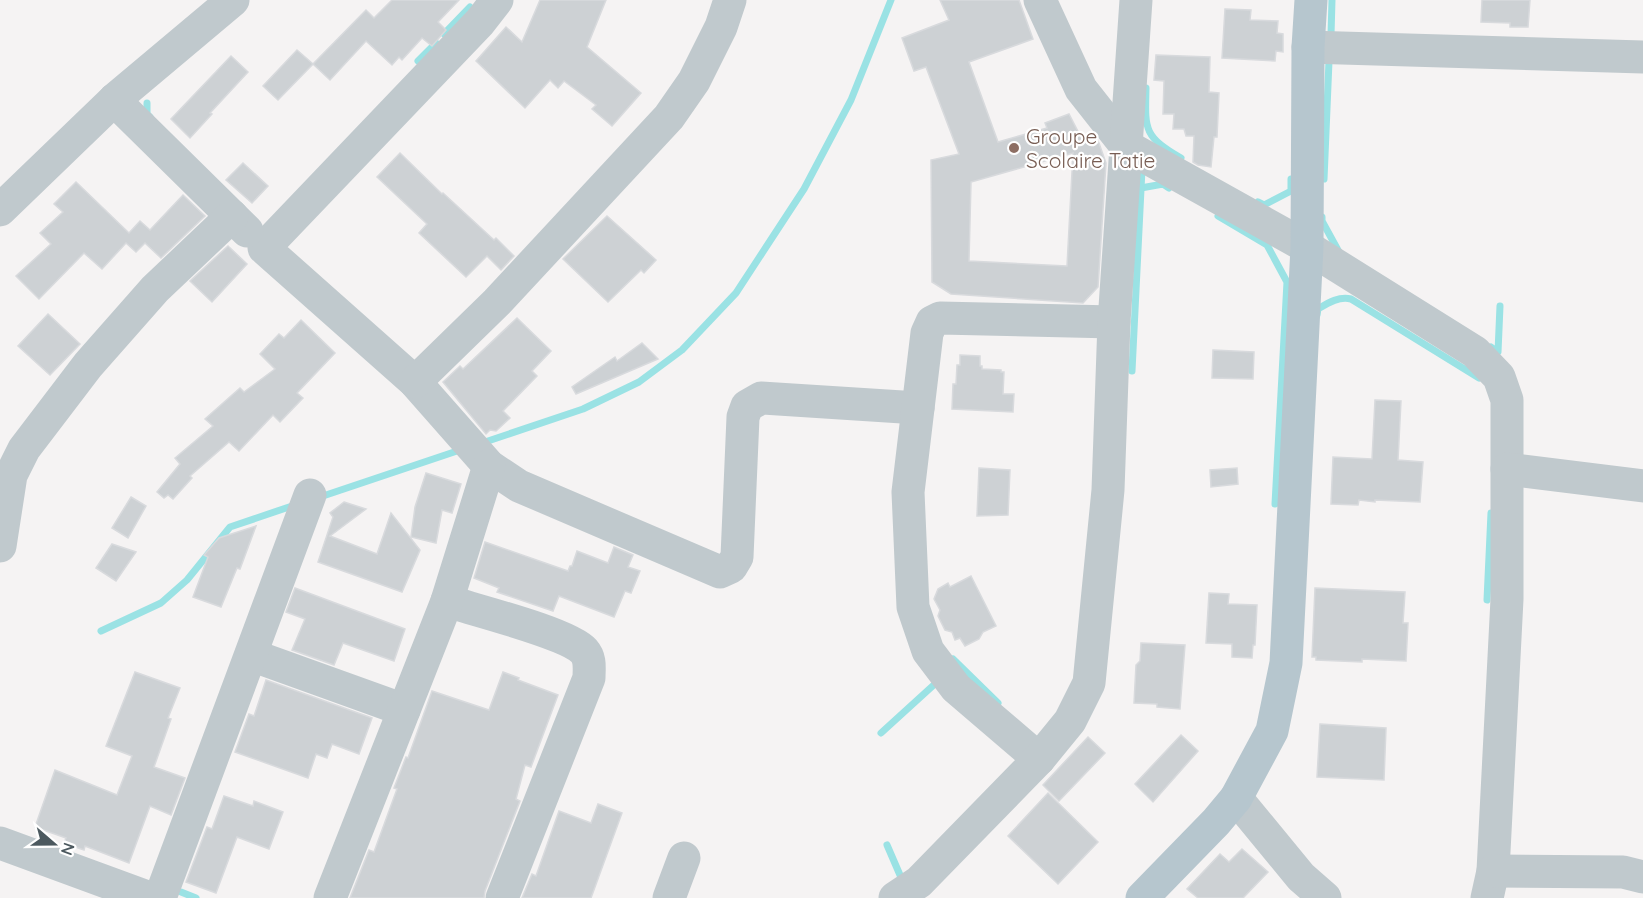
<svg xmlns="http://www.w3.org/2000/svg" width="1643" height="898" font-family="Quicksand,sans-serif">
  <rect width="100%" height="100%" fill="#f5f3f3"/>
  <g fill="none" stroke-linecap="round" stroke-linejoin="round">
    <g stroke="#9ae2e4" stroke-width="7">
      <polyline points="444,34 470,7"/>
      <polyline points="1331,35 1332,0"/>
      <polyline points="418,61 436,43"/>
      <path d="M1146,88c-1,41 -3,48 35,70"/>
      <polyline points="147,103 147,114 150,117"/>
      <polyline points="1324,179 1329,61"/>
      <polyline points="1141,188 1163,184 1169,188"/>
      <polyline points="1258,202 1264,205 1291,191 1291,179"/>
      <polyline points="1218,216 1267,245 1287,282 1275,504"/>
      <polyline points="1322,217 1322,221 1339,252"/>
      <path d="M1317,315l1,-6c10,-6 21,-13 33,-10l128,79"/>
      <polyline points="1491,347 1498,352 1500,306"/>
      <polyline points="1132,371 1142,169"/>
      <polyline points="482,443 583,409 639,382 682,350 736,293 804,189 851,100 891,0"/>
      <polyline points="320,497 463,449"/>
      <polyline points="1487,600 1491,513"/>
      <polyline points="101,631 161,603 187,580 230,527 295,505"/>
      <polyline points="953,659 998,703"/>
      <polyline points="881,733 937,682"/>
      <polyline points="887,845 903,882"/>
      <polyline points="181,892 196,898"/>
    </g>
  </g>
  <g fill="#cdd1d4" stroke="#d8dadd" stroke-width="1.5" fill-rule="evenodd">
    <polygon points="392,0 459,0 438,22 446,30 432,46 422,38 402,60 399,57 392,65 366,41 330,80 313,64 366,10 374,18"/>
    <polygon points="540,0 606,0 587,47 641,93 612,126 592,109 596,105 564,81 558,88 550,80 525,108 476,61 506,27 522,42"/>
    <path d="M940,0h79l14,39 -64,23 29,80 49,-14 -2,-5 24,-9 14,27 12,-4 4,6 7,20 -8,124 -15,16 -132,-9 -19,-12 -1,-122 28,-6 -33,-87 -12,4 -12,-33 47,-18zM1073,153l-6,113 -98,-5 2,-79z"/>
    <polygon points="1482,0 1530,0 1528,27 1510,27 1510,23 1481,22"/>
    <polygon points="1225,9 1251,10 1250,20 1278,21 1277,33 1283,34 1283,52 1276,51 1275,61 1222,58"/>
    <polygon points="297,50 313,64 278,100 263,86"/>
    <polygon points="1156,55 1210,57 1209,92 1219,93 1217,137 1214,137 1211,167 1198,165 1193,162 1194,136 1186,136 1184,129 1173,129 1174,114 1163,114 1164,81 1154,80"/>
    <polygon points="231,56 248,72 210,113 212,114 190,138 171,119"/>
    <polygon points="400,153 442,194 443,193 494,240 496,238 514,256 501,270 487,256 466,277 419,233 427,224 377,177"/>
    <polygon points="243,163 268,186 252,203 226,180"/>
    <polygon points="76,182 129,233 140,221 150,230 183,195 205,216 161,258 145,243 136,252 126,243 102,269 84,253 39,299 16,276 51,244 40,233 63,212 54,204"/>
    <polygon points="607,216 656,260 644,273 641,270 608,302 563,259"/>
    <polygon points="228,246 247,264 212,302 190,281"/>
    <polygon points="48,314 80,344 50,375 18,346"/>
    <polygon points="517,318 551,351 532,371 537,376 503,411 510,418 496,431 490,430 486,434 443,382 460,366 463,369"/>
    <polygon points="301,320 335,353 297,393 303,398 280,422 273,415 239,451 229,442 190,476 192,478 173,499 168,495 164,498 157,492 180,464 175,458 213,426 205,419 240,388 244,392 275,369 260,354 279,334 284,338"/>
    <polygon points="642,343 658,359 576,394 572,387 615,357 617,361"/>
    <polygon points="1213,350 1254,352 1253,379 1212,378"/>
    <polygon points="960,355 980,356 980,366 982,366 982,369 1001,370 1001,372 1004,372 1003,394 1014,394 1013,412 952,409 953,384 956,384 957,365 960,365"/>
    <polygon points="1375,400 1401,401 1398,460 1423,462 1420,502 1375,500 1375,502 1359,500 1358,505 1331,504 1333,457 1372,459"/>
    <polygon points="979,468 1010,470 1008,515 977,516"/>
    <polygon points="1237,468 1238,484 1211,487 1210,470"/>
    <polygon points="426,473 461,484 452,513 442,510 436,543 411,537 415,507"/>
    <polygon points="131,497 146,506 128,538 112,528"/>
    <polygon points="344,502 366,509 330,536 377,554 391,513 420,550 402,592 318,562 333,517 330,513"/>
    <polygon points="256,526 240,569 237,568 221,607 193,597 208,557 204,555 219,538"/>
    <polygon points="485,542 568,571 570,566 572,566 577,551 608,563 614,547 633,555 628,567 640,571 631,593 625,591 614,617 559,596 553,611 497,592 499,588 474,578"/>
    <polygon points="112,544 136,552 116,581 96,568"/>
    <polygon points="971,576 996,626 983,632 979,639 965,646 960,638 955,640 952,632 945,630 938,616 940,610 934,599 938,589 948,583 950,587"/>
    <polygon points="295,588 405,629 394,661 343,643 334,665 292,650 305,619 286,612"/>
    <polygon points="1315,588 1405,592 1403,623 1408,623 1406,661 1362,659 1362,662 1316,660 1316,657 1312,657"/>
    <polygon points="1209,593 1229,594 1228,604 1257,605 1255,645 1253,645 1252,658 1232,657 1232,644 1206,643"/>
    <polygon points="1141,643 1185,645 1180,709 1157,707 1157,704 1134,703 1136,665 1140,661"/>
    <polygon points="135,672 180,688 168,718 171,719 154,767 185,778 171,815 150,806 129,863 85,846 84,850 64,843 66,838 35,827 55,770 117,795 132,756 106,746"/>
    <polygon points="503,672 519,678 518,680 558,695 531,767 525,765 516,799 520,801 485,891 484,898 350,898 369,850 374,852 397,789 394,788 406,757 408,758 432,691 489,710"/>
    <polygon points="266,680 372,718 359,754 332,744 327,758 316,754 308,778 235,752 249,714 254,716"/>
    <polygon points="1320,724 1386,728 1384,780 1317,777"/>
    <polygon points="1181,735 1198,751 1153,802 1135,784"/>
    <polygon points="1088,737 1105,753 1059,801 1043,785"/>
    <polygon points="1048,793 1098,842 1058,884 1008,836"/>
    <polygon points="224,796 253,806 254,801 283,812 269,849 237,837 216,893 186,882 207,827 212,829"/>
    <polygon points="598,804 622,813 591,898 522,898 532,874 536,876 559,811 591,823"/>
    <polygon points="1242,849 1268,872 1243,898 1198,898 1187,889 1220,854 1229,862"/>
  </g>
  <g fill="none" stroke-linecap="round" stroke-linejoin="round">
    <g stroke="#c0c9cd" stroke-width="33">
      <polyline points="497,0 480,22 264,248 415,382 489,466 519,486 720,572 731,567 737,557 743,417 747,406 761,398 918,408"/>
      <polyline points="1040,0 1081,89 1126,146 1307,247 1475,352 1499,377 1507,400 1507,599 1493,871 1487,898"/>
      <polyline points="1308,47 1643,57"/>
      <polyline points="114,100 247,231"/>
      <polyline points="0,210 114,100 233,0"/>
      <polyline points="415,382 497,302 669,117 694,81 721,27 730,0"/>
      <polyline points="1507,469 1643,486"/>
      <polyline points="0,546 11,475 24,449 88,365 155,289 232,216"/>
      <path d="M447,601c27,9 121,32 137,50 7,8 5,17 5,27l-87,220"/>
      <polyline points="251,655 404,710"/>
      <polyline points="1039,759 956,688 928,651 913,607 908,492 927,333 932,322 940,318 1114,322"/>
      <polyline points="1236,798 1301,877 1325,898"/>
      <polyline points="0,843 150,898"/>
      <polyline points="1493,871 1623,872 1643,877"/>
      <polyline points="160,898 310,495"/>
      <polyline points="330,898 447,601 489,466"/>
      <polyline points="669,898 684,858"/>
      <polyline points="895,898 919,882 1039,759 1070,721 1089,683 1108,490 1114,322 1136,0"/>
    </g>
    <polyline stroke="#b6c6ce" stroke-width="33" points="1142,898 1216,822 1236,798 1272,731 1286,663 1307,247 1308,47 1311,0"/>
  </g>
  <circle fill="#8d6e63" stroke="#fff" stroke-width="2" cx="1014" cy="148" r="6"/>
  <g text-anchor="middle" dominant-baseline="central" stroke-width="4.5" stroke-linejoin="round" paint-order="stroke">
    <g font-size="21" fill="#785e54" stroke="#fff" text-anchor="start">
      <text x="1026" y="136">Groupe<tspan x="1026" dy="24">Scolaire Tatie</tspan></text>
    </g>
  </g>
  <g transform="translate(54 844) rotate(110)" stroke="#ffffff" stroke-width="4.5" paint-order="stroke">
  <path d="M0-4.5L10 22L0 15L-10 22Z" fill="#4c595f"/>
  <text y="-9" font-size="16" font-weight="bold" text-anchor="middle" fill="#4c595f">N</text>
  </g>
</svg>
